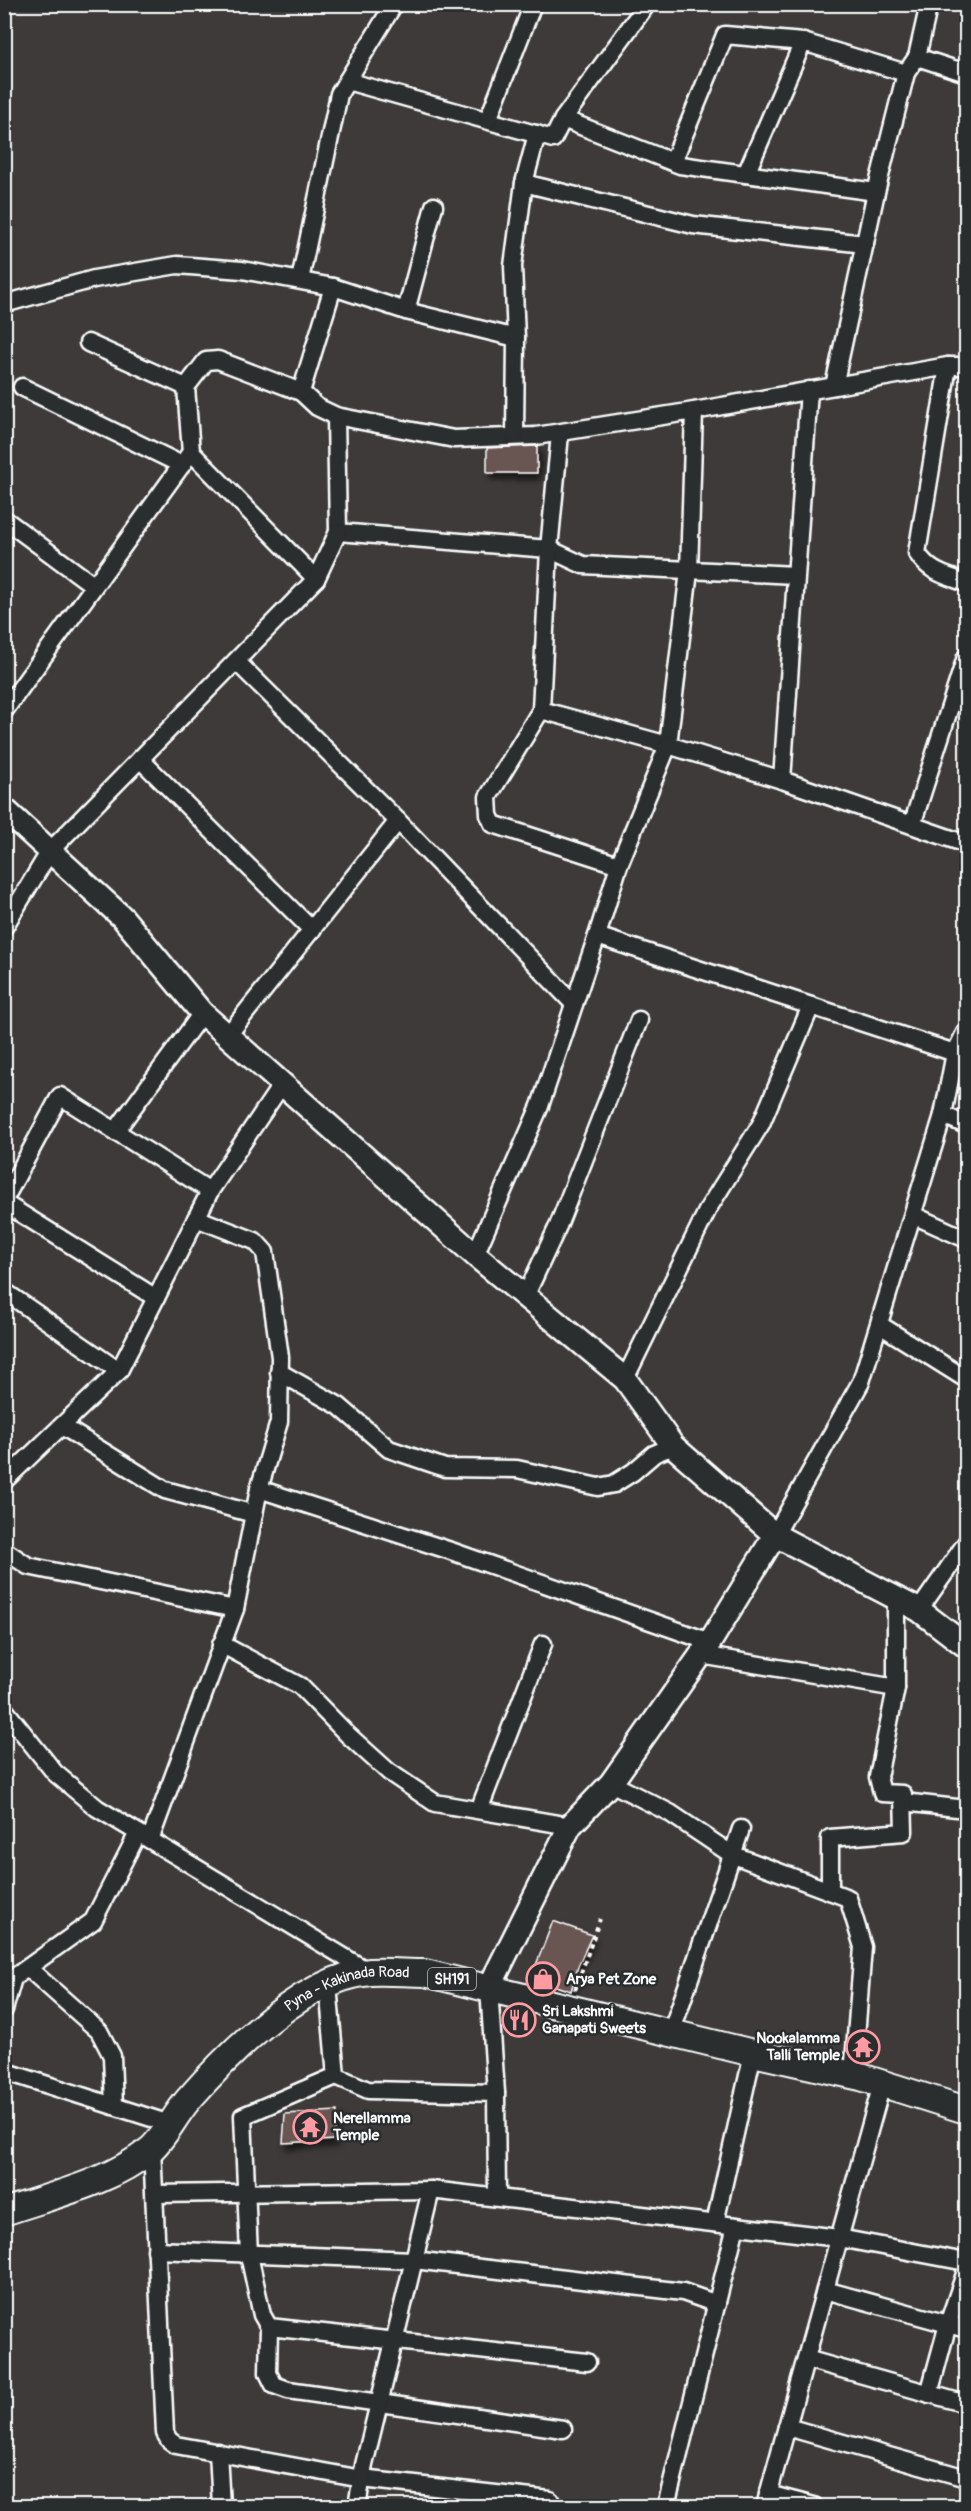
<svg xmlns="http://www.w3.org/2000/svg" width="971" height="2511" font-family="Pangolin,sans-serif">
  <defs>
    <filter id="shadow"><feDropShadow dx="3.5" dy="6" stdDeviation="3" flood-color="#0009"/></filter>
  </defs>
  <rect width="100%" height="100%" fill="#3d3a39"/>
  <filter id="ink" filterUnits="userSpaceOnUse"><feTurbulence type="fractalNoise" baseFrequency=".0167" numOctaves="2"/><feDisplacementMap in="SourceGraphic" scale="12" xChannelSelector="R" yChannelSelector="G"/><feConvolveMatrix kernelMatrix="1 2 1 2 8 2 1 2 1" color-interpolation-filters="sRGB"/></filter>
  <g filter="url(#ink)">
    <g fill="#695753" stroke="#fff" stroke-width="1.5" filter="url(#shadow)">
      <polygon points="537,446 537,473 487,473 487,448"/>
      <polygon points="553,1921 592,1935 578,1966 571,1991 531,1978"/>
      <polygon points="337,2111 334,2140 283,2143 285,2114"/>
    </g>
    <g fill="none" stroke-linecap="round" stroke-linejoin="round">
      <defs>
        <g id="street">
          <polyline points="929,4 917,57 966,73"/>
          <polyline points="347,81 553,139 563,119 680,165 876,192"/>
          <polyline points="563,119 647,4"/>
          <polyline points="488,120 533,4"/>
          <polyline points="673,162 725,35 803,42 906,73"/>
          <polyline points="746,174 803,42"/>
          <polyline points="524,183 693,225 865,244"/>
          <polyline points="300,280 339,94 394,4"/>
          <polyline points="333,287 301,392 317,407 336,416 454,439 536,436 694,411 948,366"/>
          <polyline points="4,304 94,279 177,265 242,270 333,287 406,311 516,338 515,436"/>
          <polyline points="406,311 434,206"/>
          <polyline points="516,338 513,266 524,183 537,134"/>
          <polyline points="88,343 186,387"/>
          <path d="M966,366h-18l-31,187c13,20 28,22 49,30"/>
          <polyline points="834,386 876,192 906,73 917,57"/>
          <polyline points="22,387 182,465"/>
          <polyline points="336,416 338,532 549,549 583,565 795,575"/>
          <polyline points="560,434 549,549 541,710 668,745 689,571 694,411"/>
          <polyline points="191,452 186,387 206,361 218,360 301,392"/>
          <polyline points="4,519 93,585"/>
          <polyline points="236,661 398,821 574,1004"/>
          <polyline points="541,710 488,797 489,815 493,824 619,865"/>
          <polyline points="4,711 191,452 316,579"/>
          <polyline points="140,759 312,930"/>
          <polyline points="782,780 809,390"/>
          <polyline points="912,825 966,657"/>
          <polyline points="4,927 50,851 316,579 338,532"/>
          <polyline points="597,936 619,865 668,745 782,780 966,844"/>
          <polyline points="228,1035 398,821"/>
          <polyline points="943,1115 966,1125"/>
          <polyline points="115,1132 202,1013"/>
          <polyline points="4,1200 60,1096 210,1191"/>
          <polyline points="4,1203 156,1298"/>
          <polyline points="913,1215 966,1239"/>
          <polyline points="196,1218 255,1241 265,1252 280,1357 279,1422 259,1489"/>
          <polyline points="475,1255 540,1106 597,936 955,1053"/>
          <polyline points="4,1291 119,1371 210,1191 282,1084"/>
          <polyline points="525,1297 558,1226 639,1020"/>
          <polyline points="880,1325 966,1379"/>
          <polyline points="279,1372 339,1406 389,1449 445,1468 517,1469 598,1487 614,1484 633,1472 654,1454 673,1446"/>
          <polyline points="625,1379 709,1207 761,1124 811,1006"/>
          <polyline points="62,1426 165,1490 254,1514"/>
          <polyline points="4,1481 119,1371"/>
          <polyline points="775,1535 861,1382 943,1115 955,1053 966,1031"/>
          <polyline points="4,1550 28,1566 235,1609"/>
          <polyline points="919,1610 966,1543"/>
          <polyline points="221,1644 300,1686 348,1735 389,1772 435,1803 570,1826"/>
          <polyline points="701,1655 896,1688"/>
          <polyline points="4,1709 55,1773 97,1808 369,1972"/>
          <polyline points="611,1783 670,1813 731,1854 848,1898 863,1947 853,2075"/>
          <polyline points="903,1802 966,1809"/>
          <polyline points="479,1810 543,1644"/>
          <polyline points="150,1840 235,1609 259,1489 451,1551 710,1642"/>
          <polyline points="830,1891 830,1838 904,1832 903,1794 882,1793 878,1777 896,1688 896,1598"/>
          <polyline points="28,1968 99,2031 112,2056 114,2106"/>
          <polyline points="328,1985 336,2076 368,2090 496,2093"/>
          <polyline points="489,1988 496,2093 497,2197"/>
          <polyline points="4,2010 13,1978 93,1921 138,1833"/>
          <polyline points="671,2033 741,1829"/>
          <polyline points="4,2071 170,2124"/>
          <polyline points="336,2076 243,2116 249,2255 262,2315 269,2327 587,2362"/>
          <polyline points="152,2148 165,2433 169,2440 176,2445 362,2479 550,2500"/>
          <polyline points="156,2194 431,2190"/>
          <polyline points="715,2223 753,2053"/>
          <polyline points="156,2250 414,2260 683,2292 717,2304"/>
          <polyline points="825,2290 966,2329"/>
          <polyline points="269,2327 268,2373 274,2385 288,2390 563,2429"/>
          <polyline points="806,2359 966,2404"/>
          <polyline points="929,2394 948,2324 966,2271"/>
          <polyline points="787,2427 966,2478"/>
          <polyline points="218,2452 221,2506"/>
          <polyline points="768,2494 814,2506"/>
          <polyline points="357,2506 364,2465 431,2190 839,2238 966,2262"/>
          <polyline points="666,2506 736,2226"/>
          <polyline points="765,2506 882,2084"/>
        </g>
        <g id="secondary">
          <polyline points="4,809 123,918 202,1013 475,1255 625,1379 673,1446 775,1535"/>
          <polyline points="489,1988 570,1826 611,1783 710,1642 775,1535 919,1610 966,1646"/>
        </g>
        <g id="primary">
          <path id="s1" d="M4,2212c49,-17 105,-29 146,-62 15,-13 25,-35 38,-50 43,-49 115,-122 182,-128 18,-1 37,1 55,1l328,80 108,24 105,33"/>
        </g>
      </defs>
      <use href="#street" stroke="#fff" stroke-width="21"/>
      <use href="#secondary" stroke="#fff" stroke-width="27"/>
      <use href="#primary" stroke="#fff" stroke-width="30"/>
      <polyline stroke="#fff" stroke-width="4" stroke-dasharray="4.5 4.5" stroke-linecap="butt" points="575,1990 600,1919"/>
      <use href="#street" stroke="#2a2d2e" stroke-width="16"/>
      <use href="#secondary" stroke="#2a2d2e" stroke-width="22"/>
      <use href="#primary" stroke="#2a2d2e" stroke-width="26"/>
    </g>
  </g>
  <defs>
    <symbol id="shop-ring" viewBox="-11 -11 22 22"><circle r="9.5" fill="#2a2d2e" stroke="#ff9aa2" stroke-width="1.5"/><path d="M-5-2.5h2.3a2.7 3.5 0 0 1 5.4 0H5L5.5 6h-11ZM-1.5-2.5h3a1.5 2.3 0 0 0-3 0Z" fill="#ff9aa2"/></symbol>
    <symbol id="restaurant-ring" viewBox="-11 -11 22 22"><circle r="9.5" fill="#2a2d2e" stroke="#ff9aa2" stroke-width="1.5"/><path d="M-5-6h1v4h1v-4h1v4h1v-4h1v5L-1.5 .5V6h-2V.5L-5-1ZM5-6V6H3V1.5H1.5Q1.5-4 5-6Z" fill="#ff9aa2"/></symbol>
    <symbol id="temple-ring" viewBox="-11 -11 22 22"><circle r="9.5" fill="#2a2d2e" stroke="#ff9aa2" stroke-width="1.5"/><path d="M0-6L5-2H3V0L6.5 2.5H4V6H1.5V3h-3V6H-4V2.5H-6.5L-3 0V-2H-5Z" fill="#ff9aa2"/></symbol>
  </defs>
  <g fill-rule="evenodd">
    <use href="#shop-ring" x="524" y="1960" width="38" height="38"/>
    <use href="#restaurant-ring" x="500" y="2001" width="38" height="38"/>
    <use href="#temple-ring" x="844" y="2028" width="38" height="38"/>
    <use href="#temple-ring" x="291" y="2108" width="38" height="38"/>
  </g>
  <g text-anchor="middle" dominant-baseline="central" stroke-width="5" stroke-linejoin="round" paint-order="stroke">
    <rect fill="#2a2d2e" stroke="#bfc0c0" stroke-width="1.5" x="428" y="1968" width="48" height="22" rx="4.5"/>
    <g font-size="14" font-weight="bold" fill="#fff">
      <text x="452" y="1979">SH191</text>
    </g>
    <g font-size="15" font-weight="bold" fill="#fff" stroke="#2a2d2e" text-anchor="start">
      <text x="566" y="1979">Arya Pet Zone</text>
      <text x="542" y="2011">Sri Lakshmi<tspan x="542" dy="17">Ganapati Sweets</tspan></text>
      <text x="840" y="2038" text-anchor="end">Nookalamma<tspan x="840" dy="17">Talli Temple</tspan></text>
      <text x="333" y="2118">Nerellamma<tspan x="333" dy="17">Temple</tspan></text>
    </g>
    <g font-size="15" fill="#fff" stroke="#2a2d2e">
      <text stroke="none"><textPath href="#s1" startOffset="423">Pyna - Kakinada Road</textPath></text>
    </g>
  </g>
  <rect width="971" height="2511" fill="none" stroke="#2a2d2e" stroke-width="24"/>
  <rect x="12" y="12" width="947" height="2487" fill="none" stroke="#fff" stroke-width="2" filter="url(#ink)"/>
</svg>
